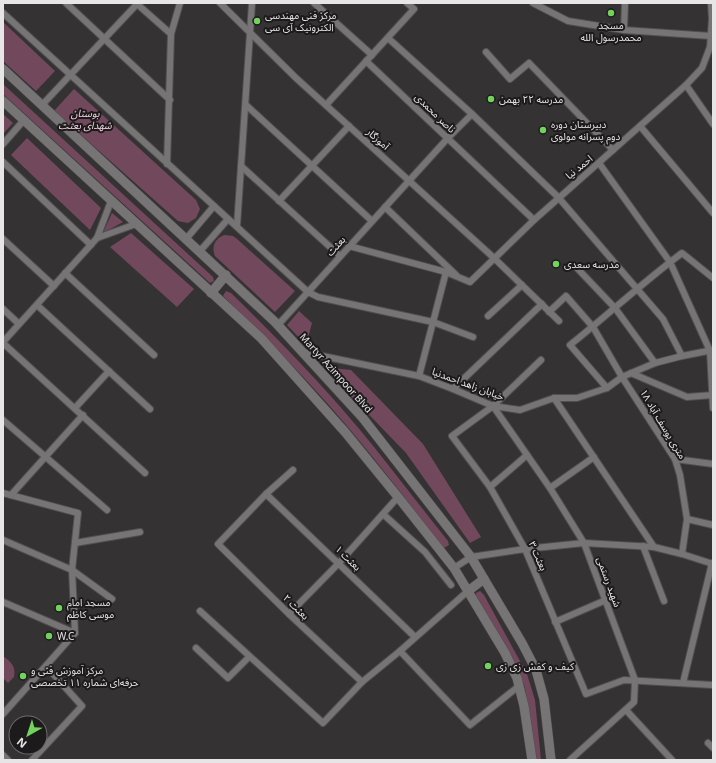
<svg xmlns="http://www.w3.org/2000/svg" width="716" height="763" font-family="Georgia,'Noto Sans Arabic',serif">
  <rect width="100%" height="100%" fill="#353233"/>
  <g fill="#72495c">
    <polygon points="3,22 55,71 36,91 3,61"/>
    <polygon points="3,84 213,277 214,281 210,283 3,94"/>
    <polygon points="74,89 196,200 200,209 196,218 188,223 178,221 54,111"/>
    <polygon points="3,114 13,123 3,134"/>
    <polygon points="27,138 101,208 90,230 11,155"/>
    <polygon points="112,213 123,222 103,233"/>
    <polygon points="131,233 194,289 177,307 110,247"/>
    <path d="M224,235l9,1 4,3 58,52 -20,21 -60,-56c-4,-10 0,-17 9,-21z"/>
    <path d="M226,291l5,2c50,49 100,100 143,154 25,31 49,63 74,94l1,4 -5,3 -4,-4c-36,-48 -73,-96 -113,-141 -33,-37 -68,-72 -104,-107z"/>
    <polygon points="299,311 312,323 306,345 287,325"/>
    <polygon points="323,367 351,370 423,444 481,537 470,543 406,453"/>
    <polygon points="480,591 484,595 527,674 535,700 541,760 535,760 531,721 525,688 520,673 486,614 476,599 476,593"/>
    <path d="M3,656c8,6 13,10 11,21l-6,6 -5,-5z"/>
  </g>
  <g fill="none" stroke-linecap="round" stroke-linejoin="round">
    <defs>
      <g id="street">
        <polyline points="66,3 170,100"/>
        <polyline points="136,3 171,34"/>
        <polyline points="220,3 296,78 494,258 559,321"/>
        <polyline points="314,3 372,55"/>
        <polyline points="533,3 568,21 624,30 711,36"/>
        <polyline points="3,13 308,292 318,297 433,322 473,337"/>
        <polyline points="624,30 625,3"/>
        <polyline points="388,38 472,114 558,197 663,319 682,356"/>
        <polyline points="486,52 510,79 529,63 613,150"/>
        <polyline points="366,61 534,220"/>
        <polyline points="686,85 713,124"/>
        <polyline points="42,105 138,3"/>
        <polyline points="246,105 372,221"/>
        <polyline points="326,105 414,9 407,3"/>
        <polyline points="640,126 713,213"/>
        <polyline points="3,144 24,120"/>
        <polyline points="3,162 91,245"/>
        <polyline points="599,163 670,262 710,351 713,408"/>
        <polyline points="167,164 171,34 180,3"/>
        <polyline points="241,166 340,256"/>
        <polyline points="279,201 349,126"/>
        <polyline points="385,207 456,275"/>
        <polyline points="237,226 252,3"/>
        <polyline points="97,238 111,201"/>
        <polyline points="3,239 54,286"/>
        <polyline points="186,239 214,206"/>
        <polyline points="349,246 446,272 470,282 534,220 613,150 686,85 702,68 710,47 712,19 711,3"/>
        <polyline points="200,251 228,219"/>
        <polyline points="577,268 615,308 655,363"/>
        <polyline points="65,273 154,355"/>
        <polyline points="37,305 150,409"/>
        <polyline points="3,309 19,324"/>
        <polyline points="549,312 566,296 593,327 622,377 675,459 680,475 687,519 682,554"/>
        <polyline points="488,316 522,285"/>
        <polyline points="278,325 447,139 472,114"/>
        <polyline points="3,342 97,238 136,224"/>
        <polyline points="3,343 145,473"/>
        <polyline points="303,352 419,376 453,389 493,406 520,410 554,398 577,398 607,388 622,377 655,363 682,356 713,350"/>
        <polyline points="541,360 493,406 452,436 490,487 525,549 586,694 624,680 713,685"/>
        <polyline points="631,373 687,397 713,395"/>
        <polyline points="419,376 446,272"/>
        <path d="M607,388l-37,-43c38,-30 73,-63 112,-92l31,25"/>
        <polyline points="453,389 542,304"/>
        <polyline points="554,398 654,547"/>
        <polyline points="493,406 550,488 584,543 635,680 634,702 570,760"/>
        <polyline points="75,408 109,371"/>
        <polyline points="3,420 107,510"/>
        <polyline points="675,459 713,464"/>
        <polyline points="293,470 266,494 218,544 289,614 362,682"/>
        <polyline points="490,487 527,455"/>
        <polyline points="550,488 594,457"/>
        <polyline points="3,493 78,513 72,570 75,633 3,714"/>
        <polyline points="266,494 415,637"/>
        <polyline points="11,495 83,415"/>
        <polyline points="383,514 425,552 451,585"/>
        <polyline points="687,519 713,525"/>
        <polyline points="3,540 72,570 112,599"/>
        <polyline points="75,543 140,532"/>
        <polyline points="643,546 664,601"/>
        <polyline points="454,568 471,557 525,549 584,543 654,547 682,554 713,564"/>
        <polyline points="3,602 75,633"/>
        <polyline points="200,611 323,723 362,682 400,651 468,591"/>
        <polyline points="289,614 339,563 398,497"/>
        <polyline points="555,622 606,600"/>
        <polyline points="196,648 228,678 249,657"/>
        <polyline points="400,651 470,725 519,686"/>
        <polyline points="683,683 712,563"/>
        <polyline points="626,710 672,760"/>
        <polyline points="708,743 713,748"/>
        <polyline points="3,755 8,760"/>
        <polyline points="32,760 82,706 46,666"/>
      </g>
      <g id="secondary">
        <polyline points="3,69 275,322 362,417 471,557 522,643 536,670 544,699 551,760"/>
        <polyline points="3,101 261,338 345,432 398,497 454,568 505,653 517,678 524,706 532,760"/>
        <polyline points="211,293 226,275"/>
        <polyline points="468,591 484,579"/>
      </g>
    </defs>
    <use href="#street" stroke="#524f50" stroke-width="8"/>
    <use href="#secondary" stroke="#524f50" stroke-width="10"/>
    <use href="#street" stroke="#777475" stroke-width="6"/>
    <use href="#secondary" stroke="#777475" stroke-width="9"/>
  </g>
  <g fill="#72d25d" stroke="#1c1a1b" stroke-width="1.5">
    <circle cx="611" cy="13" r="4"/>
    <circle cx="257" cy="21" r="4"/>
    <circle cx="491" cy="99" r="4"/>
    <circle cx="543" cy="130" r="4"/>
    <circle cx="556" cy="264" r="4"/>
    <circle cx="59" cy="608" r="4"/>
    <circle cx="49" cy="636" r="4"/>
    <circle cx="488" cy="666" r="4"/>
    <circle cx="23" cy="676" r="4"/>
  </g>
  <g text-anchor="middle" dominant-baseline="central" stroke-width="4" stroke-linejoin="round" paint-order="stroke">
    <g font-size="10" fill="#e7e5e6" stroke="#1c1a1b" text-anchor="start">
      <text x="265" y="15">مرکز فنی مهندسی<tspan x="265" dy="12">الکترونیک آی سی</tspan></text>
      <text x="611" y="25" text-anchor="middle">مسجد<tspan x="611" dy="12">محمدرسول الله</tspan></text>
      <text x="499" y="99">مدرسه ۲۲ بهمن</text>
      <text x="551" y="124">دبیرستان دوره<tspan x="551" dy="12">دوم پسرانه مولوی</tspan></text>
      <text x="564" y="264">مدرسه سعدی</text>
      <text x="67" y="602">مسجد امام<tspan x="67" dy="12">موسی کاظم</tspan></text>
      <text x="57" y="636">W.C</text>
      <text x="496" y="666">کیف و کفش زی زی</text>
      <text x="31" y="670">مرکز آموزش فنی و<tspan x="31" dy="12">حرفه‌ای شماره ۱۱ تخصصی</tspan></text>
    </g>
    <g font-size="10" font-style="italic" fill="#f6d5e3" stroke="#1c1a1b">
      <text x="85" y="113">بوستان<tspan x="85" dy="12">شهدای بعثت</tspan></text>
    </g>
    <g font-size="10" fill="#e7e5e6" stroke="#1c1a1b">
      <text transform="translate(435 113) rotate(44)">ناصر محمدی</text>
      <text transform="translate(378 139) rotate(42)">آموزگار</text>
      <text transform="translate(579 167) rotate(-40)">احمد نیا</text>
      <text transform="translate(336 246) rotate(-48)">بعثت</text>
      <text transform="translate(336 373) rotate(48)">Martyr Azimpoor Blvd</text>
      <text transform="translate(468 384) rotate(20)">خیابان زاهد احمدنیا</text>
      <text transform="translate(663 424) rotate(59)">۱۸ متری یوسف آباد</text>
      <text transform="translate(538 556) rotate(66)">بعثت ۳</text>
      <text transform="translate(348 558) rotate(44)">بعثت ۱</text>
      <text transform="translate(609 582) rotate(70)">شهید رستمی</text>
      <text transform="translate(296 607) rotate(44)">بعثت ۲</text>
    </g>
  </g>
  <rect width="716" height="763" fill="none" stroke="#e7e5e6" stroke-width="8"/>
  <g transform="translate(28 735) rotate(219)"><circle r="19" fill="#1c1a1b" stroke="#6d6b6c"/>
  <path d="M0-3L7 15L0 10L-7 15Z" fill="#72d25d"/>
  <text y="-6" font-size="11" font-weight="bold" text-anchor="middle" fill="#e7e5e6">N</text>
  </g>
</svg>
